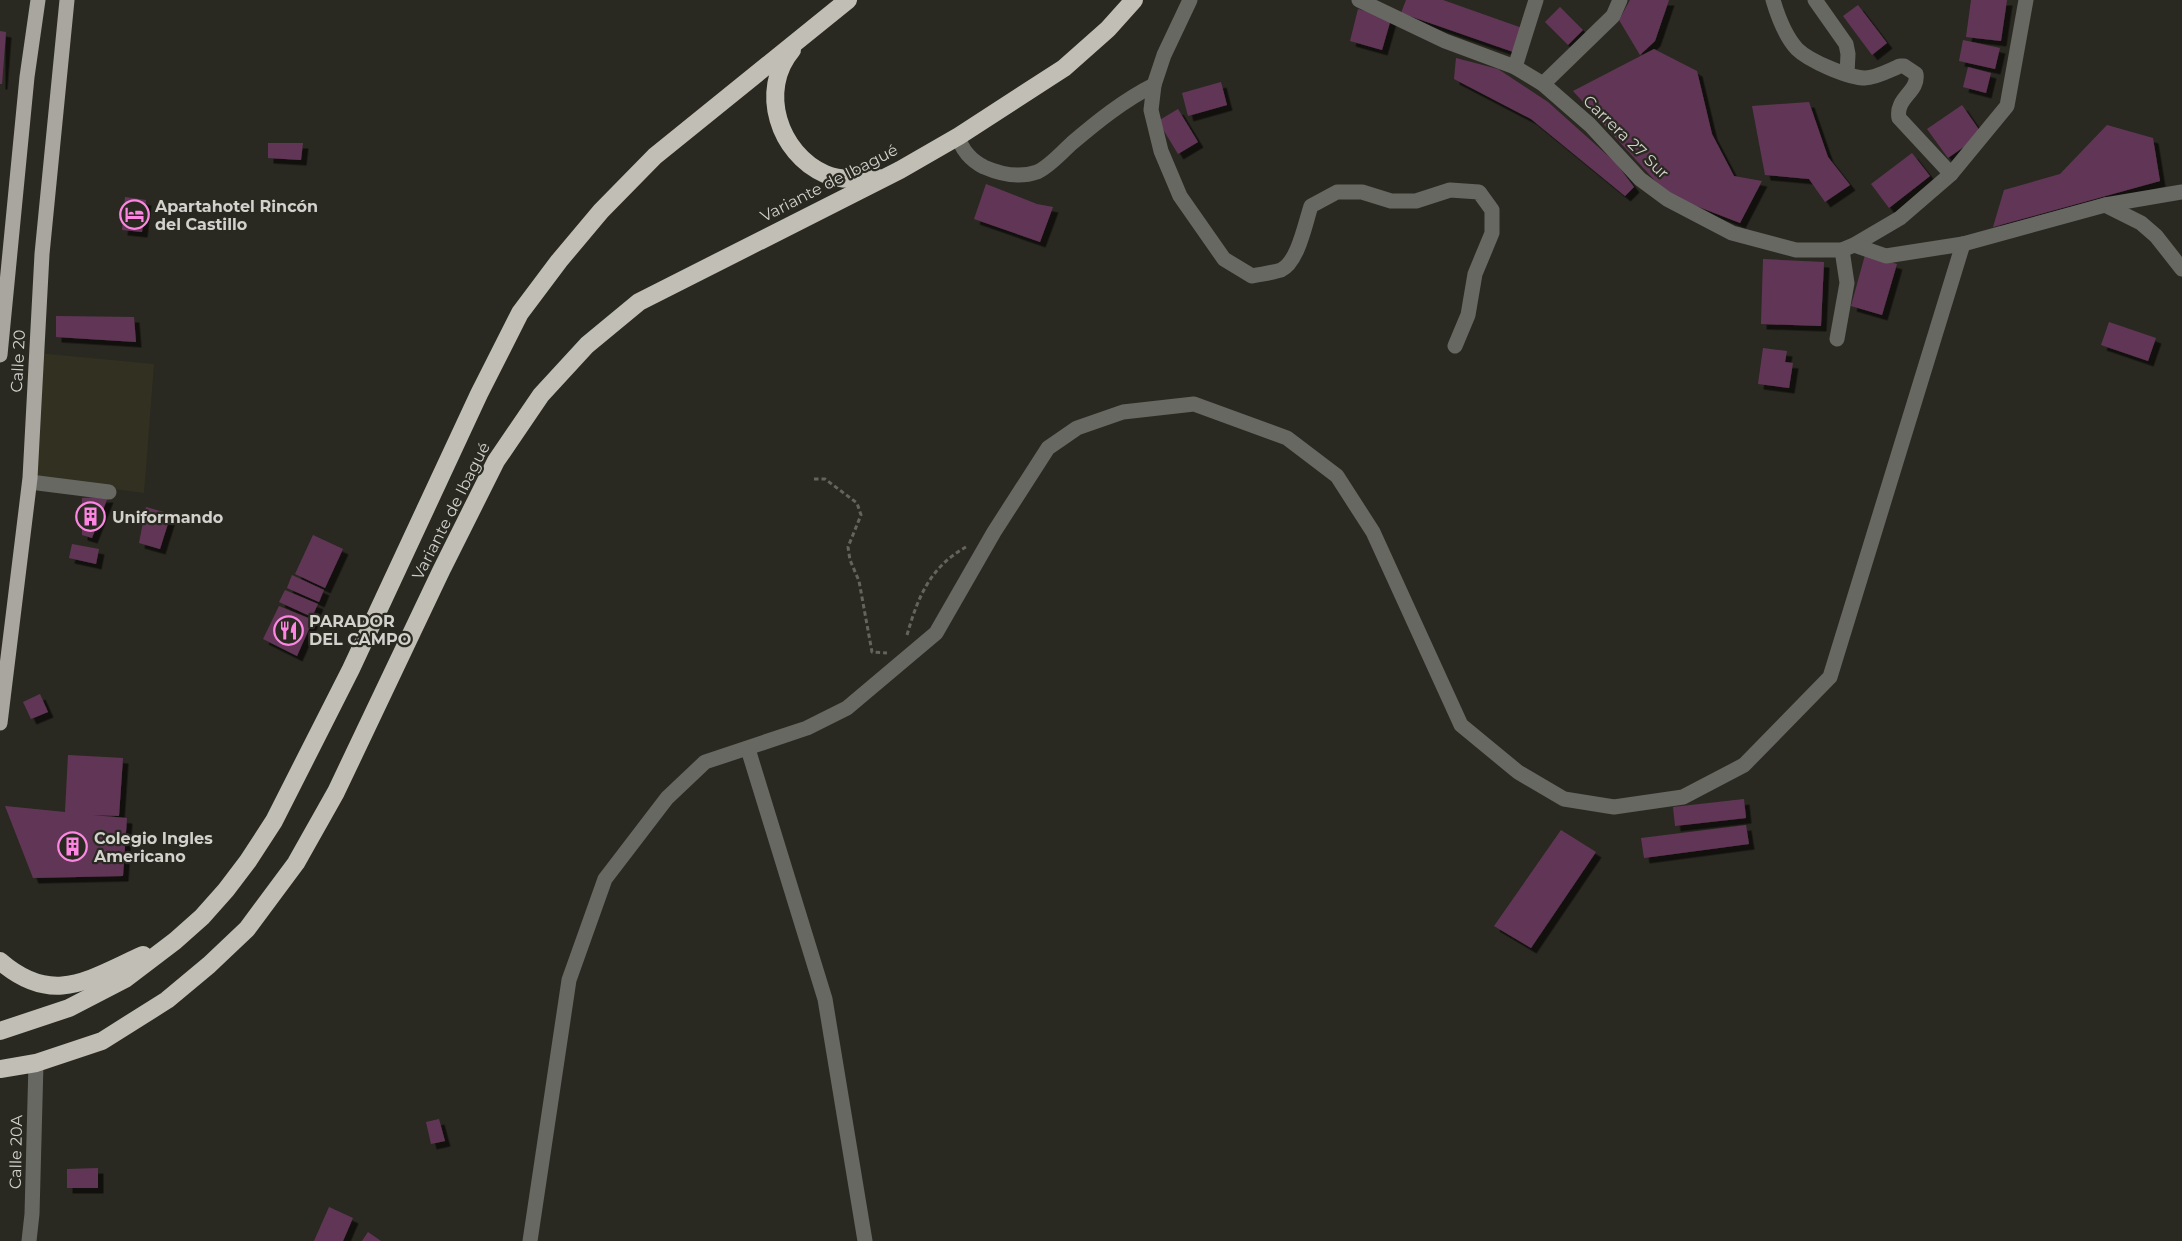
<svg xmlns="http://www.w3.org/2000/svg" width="2182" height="1241" font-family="Montserrat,sans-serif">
  <defs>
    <filter id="shadow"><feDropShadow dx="5.5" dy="5.5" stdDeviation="0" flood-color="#0009"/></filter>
  </defs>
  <rect width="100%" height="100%" fill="#2a2921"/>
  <polygon fill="#323021" points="37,353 154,364 144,493 30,478"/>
  <g fill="#613656" filter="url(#shadow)">
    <polygon points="1406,0 1443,0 1525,29 1516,53 1401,13"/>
    <polygon points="1630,0 1669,0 1655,41 1640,55 1619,20"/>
    <polygon points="1971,0 2007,0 2001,41 1966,37"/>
    <polygon points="1858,5 1887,43 1872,55 1843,16"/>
    <polygon points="1560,7 1583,30 1568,45 1545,22"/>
    <polygon points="1358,9 1391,19 1382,50 1350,41"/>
    <polygon points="0,31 6,32 2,84 0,84"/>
    <polygon points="1963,40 2000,48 1995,69 1959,61"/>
    <polygon points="1654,49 1697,71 1712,134 1734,176 1762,181 1740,223 1668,195 1573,91"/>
    <polygon points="1456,58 1498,69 1548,102 1616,163 1634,187 1625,196 1531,119 1454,79"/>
    <polygon points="1968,67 1991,73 1986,93 1963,87"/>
    <polygon points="1221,82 1227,105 1188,116 1182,93"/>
    <polygon points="1809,102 1828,157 1850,185 1825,202 1809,179 1765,175 1752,106"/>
    <polygon points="1962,105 1982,134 1948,158 1927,129"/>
    <polygon points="1178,109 1198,142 1178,154 1158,121"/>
    <polygon points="2107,125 2153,138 2160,181 1993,227 2004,190 2060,174"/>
    <polygon points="268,143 303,143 301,160 268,158"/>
    <polygon points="1912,153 1930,176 1889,208 1871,184"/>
    <polygon points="986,184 1037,204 1053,207 1040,242 974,219"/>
    <polygon points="125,197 146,200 142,232 122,230"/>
    <polygon points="1865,255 1897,264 1882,315 1851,306"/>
    <polygon points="1763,259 1824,262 1821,326 1761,324"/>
    <polygon points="56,316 134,317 136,342 56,337"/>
    <polygon points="2109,322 2156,338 2148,361 2101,345"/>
    <polygon points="1763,348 1787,351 1785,362 1793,363 1789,388 1758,384"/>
    <polygon points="108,497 92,538 82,535 82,498"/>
    <polygon points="146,507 171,514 160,549 139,543"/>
    <polygon points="313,535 343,549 325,588 295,574"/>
    <polygon points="72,544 99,549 96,564 69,558"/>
    <polygon points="292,575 324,590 319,602 287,588"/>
    <polygon points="285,590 318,604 312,617 279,602"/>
    <polygon points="279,606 313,620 297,656 263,639"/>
    <polygon points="40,694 48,712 31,719 23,702"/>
    <polygon points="68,755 123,758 119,816 92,815 127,818 123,876 33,878 5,806 65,812"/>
    <polygon points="1744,799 1746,818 1675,826 1673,807"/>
    <polygon points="1746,825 1749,844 1644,858 1641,838"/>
    <polygon points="1561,830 1596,852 1531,948 1494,926"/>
    <polygon points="439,1119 445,1141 431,1144 426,1122"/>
    <polygon points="98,1168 98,1188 67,1188 67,1169"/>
    <polygon points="329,1207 353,1218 343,1241 314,1241"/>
    <polygon points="368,1232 381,1241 362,1241"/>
  </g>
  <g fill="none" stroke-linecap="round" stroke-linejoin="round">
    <g stroke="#64635c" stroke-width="3" stroke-dasharray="4.5 3" stroke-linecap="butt">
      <polyline points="814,479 825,479 857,503 861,515 848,547 850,560 859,581 872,652 887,653"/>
      <path d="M907,635c11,-38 23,-68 59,-88"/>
    </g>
    <g stroke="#686863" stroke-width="15">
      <path d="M1190,0l-26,55 -10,30 -3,25 10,41 19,45 44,63 28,17c9,-2 20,-3 29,-6 17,-8 24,-46 30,-64l26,-14h25l29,9h25l34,-11 29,2 13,18v23l-17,41 -7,41 -13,31"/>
      <polyline points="1359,0 1445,41 1515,67 1543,84 1590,125 1640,179 1667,199 1732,233 1796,250 1842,250 1854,245 1900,218 1951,174 2007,106 2026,0"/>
      <path d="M1773,0c5,17 12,36 24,49 12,12 52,29 68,29 11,0 25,-8 35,-12h4l12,8c3,18 -21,24 -17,44l52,56"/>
      <polyline points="1815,0 1846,44 1848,54 1847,74"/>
      <polyline points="1515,67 1536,0"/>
      <polyline points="1543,84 1613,16 1620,0"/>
      <path d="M959,136c1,13 13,25 25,31 16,7 36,11 53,5 12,-5 25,-20 35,-29 26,-22 52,-43 82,-58"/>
      <polyline points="2105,205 2141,223 2156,236 2182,269"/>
      <polyline points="1854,245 1886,256 1963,244 2105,205 2182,192"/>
      <polyline points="1837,339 1847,283 1842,250"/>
      <polyline points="30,482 109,492"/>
      <polyline points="748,749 825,999 865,1241"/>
      <polyline points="29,1241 32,1214 36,1063"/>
      <polyline points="530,1241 569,980 605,879 667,798 705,762 807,728 847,708 936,633 994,532 1048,448 1077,428 1123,412 1194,404 1287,438 1337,476 1373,532 1461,725 1518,772 1564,799 1614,807 1683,797 1744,765 1830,677 1963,244"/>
    </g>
    <g stroke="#a8a69e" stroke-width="15">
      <polyline points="0,355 27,77 38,0"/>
      <polyline points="0,723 30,478 42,254 67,0"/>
    </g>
    <g stroke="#c1bfb5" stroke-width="18">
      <path d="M792,50c-34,40 -13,104 33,124 16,7 34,5 51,3"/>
      <path d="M0,961c53,46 89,18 143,-6"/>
      <polyline points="0,1031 69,1008 125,979 175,941 202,917 226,890 248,861 274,821 351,669 479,394 520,313 559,261 601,211 655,156 848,0"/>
      <polyline points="0,1069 36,1063 102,1041 167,1000 209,965 247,929 296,863 336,792 441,571 496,461 541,395 587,345 639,302 900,170 959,136 1064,68 1108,29 1134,0"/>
    </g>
  </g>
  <defs>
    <symbol id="hotel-ring" viewBox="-11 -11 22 22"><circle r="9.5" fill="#2a2921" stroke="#fd86e2" stroke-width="1.5"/><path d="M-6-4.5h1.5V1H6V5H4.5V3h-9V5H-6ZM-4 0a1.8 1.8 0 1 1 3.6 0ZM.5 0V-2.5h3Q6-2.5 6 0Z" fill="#fd86e2"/></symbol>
    <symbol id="building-ring" viewBox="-11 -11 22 22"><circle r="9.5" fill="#2a2921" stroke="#fd86e2" stroke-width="1.5"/><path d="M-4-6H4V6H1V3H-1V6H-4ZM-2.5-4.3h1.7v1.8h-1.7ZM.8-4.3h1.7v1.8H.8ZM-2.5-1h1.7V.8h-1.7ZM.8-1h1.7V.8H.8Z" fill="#fd86e2"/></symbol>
    <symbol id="restaurant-ring" viewBox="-11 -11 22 22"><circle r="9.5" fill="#2a2921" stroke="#fd86e2" stroke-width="1.5"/><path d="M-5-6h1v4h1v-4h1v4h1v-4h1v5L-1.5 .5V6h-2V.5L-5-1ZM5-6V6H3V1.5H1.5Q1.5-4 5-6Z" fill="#fd86e2"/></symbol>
  </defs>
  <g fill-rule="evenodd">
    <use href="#hotel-ring" x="118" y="198" width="33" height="33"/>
    <use href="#building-ring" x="74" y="500" width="33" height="33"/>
    <use href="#restaurant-ring" x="272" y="614" width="33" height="33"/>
    <use href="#building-ring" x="56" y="830" width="33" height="33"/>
  </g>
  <g text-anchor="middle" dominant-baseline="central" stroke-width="4.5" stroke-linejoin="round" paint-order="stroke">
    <g font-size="16" fill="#d2d1cc" stroke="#2a2921">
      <text transform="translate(1626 137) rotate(44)">Carrera 27 Sur</text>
      <text transform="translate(829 183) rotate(-27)">Variante de Ibagué</text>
      <text transform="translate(18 361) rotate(-87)">Calle 20</text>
      <text transform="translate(451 511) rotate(-63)">Variante de Ibagué</text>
      <text transform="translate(16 1152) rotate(-89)">Calle 20A</text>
    </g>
    <g font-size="16" font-weight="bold" fill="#d2d1cc" stroke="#2a2921" text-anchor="start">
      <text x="155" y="206">Apartahotel Rincón<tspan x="155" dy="18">del Castillo</tspan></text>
      <text x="112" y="517">Uniformando</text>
      <text x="309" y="621">PARADOR<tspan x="309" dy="18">DEL CAMPO</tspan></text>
      <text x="94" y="838">Colegio Ingles<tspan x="94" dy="18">Americano</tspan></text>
    </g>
  </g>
</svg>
